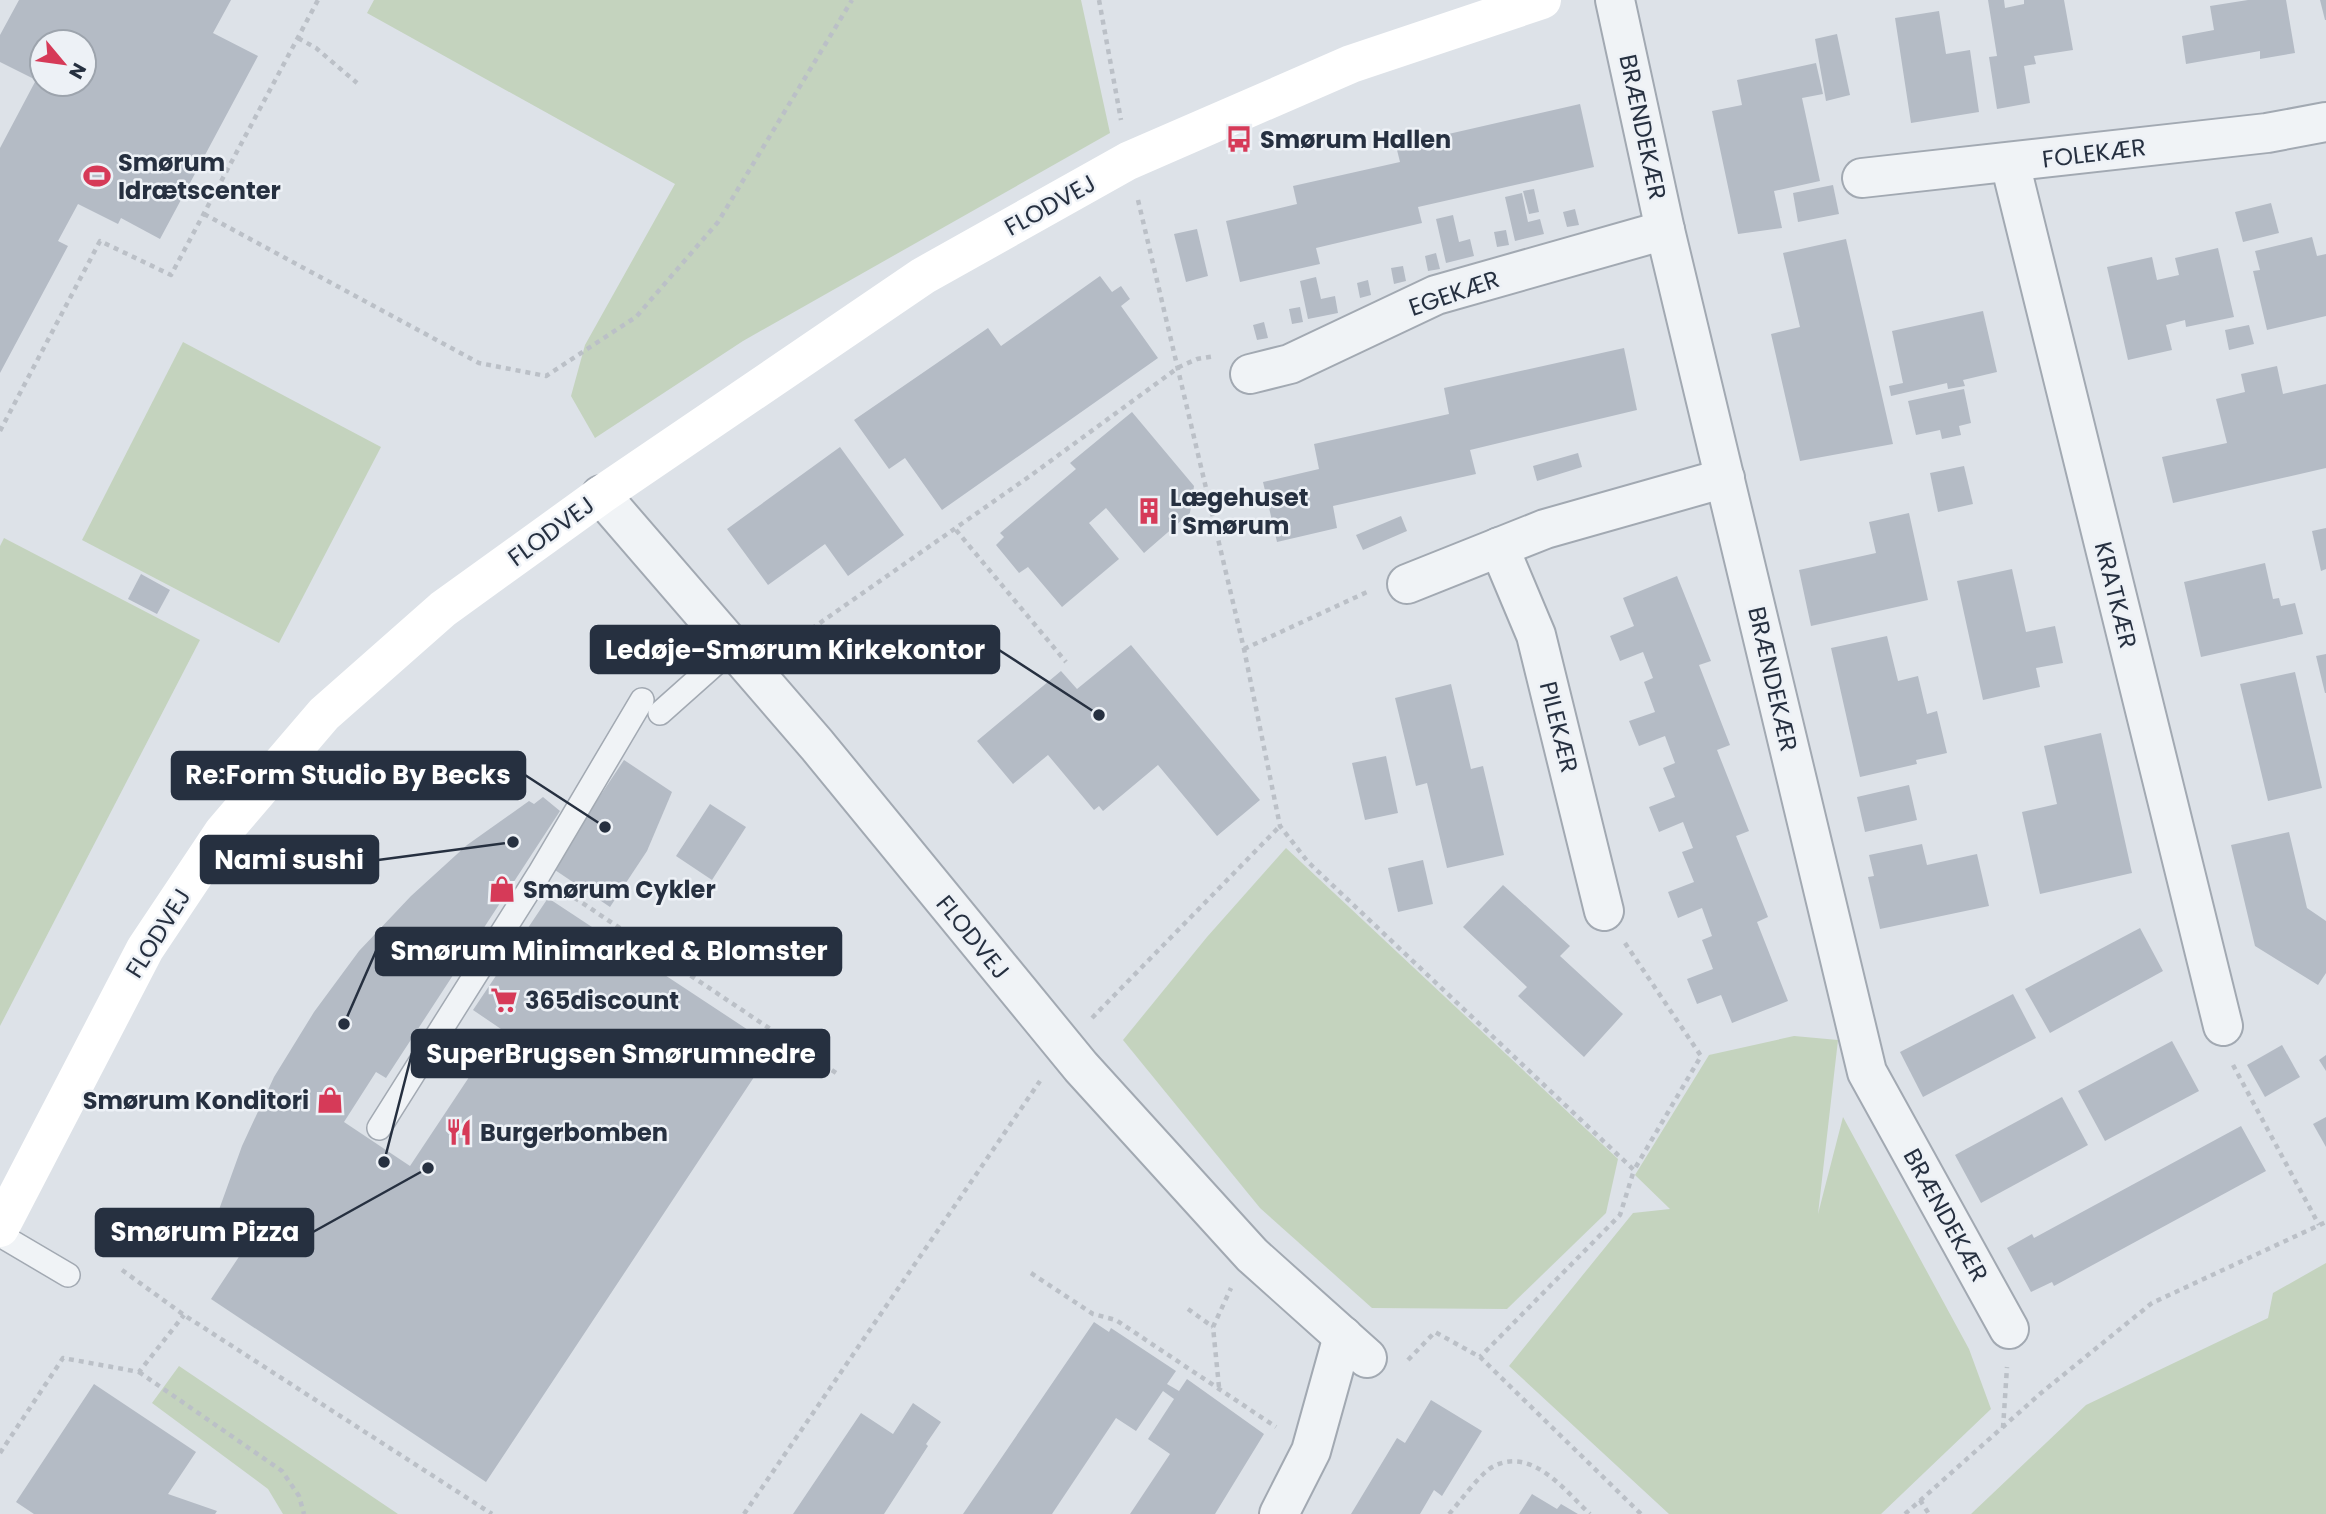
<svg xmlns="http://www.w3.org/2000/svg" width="2326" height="1514" font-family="Poppins,sans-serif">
  <rect width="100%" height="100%" fill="#dde2e8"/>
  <g fill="#c4d3be">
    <polygon points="374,0 1081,0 1110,133 743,341 595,438 571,396 585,345 675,184 367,13"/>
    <polygon points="183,342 381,447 279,643 82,540"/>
    <polygon points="4,538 200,640 0,1026 0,546"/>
    <polygon points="1286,848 1618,1159 1606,1213 1507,1309 1372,1308 1260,1208 1123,1040 1207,937"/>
    <polygon points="1794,1036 1838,1040 1818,1214 1843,1117 1969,1349 1991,1409 1881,1514 1669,1514 1509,1366 1633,1213 1670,1209 1635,1175 1709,1055"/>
    <polygon points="2326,1263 2326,1514 1971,1514 2086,1405 2268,1318 2273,1293"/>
    <polygon points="179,1366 398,1514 283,1514 268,1489 152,1403"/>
  </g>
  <g fill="#b4bbc5" fill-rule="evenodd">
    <path d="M19,0h212l-18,33 45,23 -98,183 -39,-21 -3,6 -40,-20 -20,37 10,5 -68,127v-225l36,-68 -36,-18v-27zM42,42h42v42h-42z"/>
    <polygon points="1988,0 2004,0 2005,8 2024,4 2024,0 2064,0 2073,50 2034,56 2036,64 2024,66 2030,103 1997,109 1989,57 1997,56"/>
    <polygon points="2248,0 2286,0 2295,53 2260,59 2260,51 2186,64 2182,36 2214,30 2210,6"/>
    <polygon points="2320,0 2326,0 2326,20 2325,20"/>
    <polygon points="1939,11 1946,54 1970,50 1979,112 1911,123 1895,18"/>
    <polygon points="1837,34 1850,95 1826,101 1815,39"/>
    <polygon points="1816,63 1823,94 1802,98 1820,181 1774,191 1782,228 1738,234 1712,111 1742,105 1737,80"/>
    <polygon points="1580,104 1594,167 1418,207 1422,223 1316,248 1320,264 1240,282 1226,221 1297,204 1293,186 1400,162 1396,146"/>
    <polygon points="1833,185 1839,214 1798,222 1793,193"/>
    <polygon points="1534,189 1539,212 1529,214 1523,191"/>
    <polygon points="1522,193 1528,222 1540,219 1544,234 1515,241 1505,197"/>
    <polygon points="2271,203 2279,233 2243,242 2235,212"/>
    <polygon points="1575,209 1579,225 1567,227 1563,212"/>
    <polygon points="1453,215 1459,242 1470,239 1474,256 1446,263 1436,219"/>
    <polygon points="1197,229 1208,276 1186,282 1174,234"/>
    <polygon points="1506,230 1509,245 1497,247 1494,232"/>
    <polygon points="2312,237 2317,256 2326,254 2326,316 2267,330 2253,271 2260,270 2255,251"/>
    <polygon points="1846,239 1893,444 1800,461 1771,334 1800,327 1783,253"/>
    <polygon points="2218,248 2234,317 2186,327 2185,320 2166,325 2172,350 2128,360 2107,267 2152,257 2157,280 2179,275 2175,258"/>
    <polygon points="1436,253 1440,269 1428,271 1425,256"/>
    <polygon points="1403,266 1406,281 1394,284 1391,268"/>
    <polygon points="1100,276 1112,292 1121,286 1130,299 1121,306 1158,358 942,510 905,458 889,469 854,420 988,328 1001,346"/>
    <polygon points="1316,277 1321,299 1335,296 1338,313 1308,319 1300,281"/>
    <polygon points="1368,280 1371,295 1360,298 1357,283"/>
    <polygon points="1300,307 1303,322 1292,324 1289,309"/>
    <polygon points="1983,311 1997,372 1963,380 1965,386 1948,389 1947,383 1891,396 1889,386 1903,383 1892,331"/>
    <polygon points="1264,322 1268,338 1257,340 1253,325"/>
    <polygon points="2249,325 2254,344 2229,350 2225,330"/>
    <polygon points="1624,348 1637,410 1470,450 1476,474 1333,506 1337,528 1277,542 1263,482 1319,469 1314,444 1449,414 1444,388"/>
    <polygon points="2277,366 2283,394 2326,384 2326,468 2173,503 2162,457 2227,443 2216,399 2245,392 2241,374"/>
    <polygon points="1964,389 1971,423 1959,426 1961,435 1942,439 1940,430 1916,435 1908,401"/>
    <polygon points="1132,412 1194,486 1190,513 1144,553 1106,508 1089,523 1119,559 1062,607 1028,567 1019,573 996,545 1004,537 1000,533 1076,469 1070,463"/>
    <polygon points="840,447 904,535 848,576 825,544 768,585 727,529"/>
    <polygon points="1578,453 1582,467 1537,481 1533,466"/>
    <polygon points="1964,466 1973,504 1938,512 1930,473"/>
    <polygon points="1909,513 1928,600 1811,626 1799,570 1876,553 1869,522"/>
    <polygon points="1401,516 1407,531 1363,550 1356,535"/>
    <polygon points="2326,528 2326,569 2321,571 2312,531"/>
    <polygon points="2265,563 2273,599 2279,598 2281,606 2295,603 2303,634 2201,657 2184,582"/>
    <polygon points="2012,569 2026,632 2055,626 2063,663 2036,668 2040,687 1983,700 1957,581"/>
    <polygon points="141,574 170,590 157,614 128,599"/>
    <polygon points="1677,576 1711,661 1699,665 1730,745 1717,750 1749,831 1736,836 1768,917 1757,922 1788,1001 1732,1023 1721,995 1697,1004 1687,979 1713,969 1702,940 1712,936 1702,908 1678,918 1668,892 1694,882 1682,852 1693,848 1683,822 1659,832 1649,807 1675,797 1663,768 1675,763 1665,736 1639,746 1629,721 1655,712 1644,682 1653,678 1643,652 1620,661 1610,636 1634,626 1623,598"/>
    <polygon points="1887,636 1898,681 1918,676 1927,714 1937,711 1947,753 1916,760 1917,764 1860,777 1831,648"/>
    <polygon points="1131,645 1260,800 1217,836 1158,765 1103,811 1099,806 1094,810 1048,755 1013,784 977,741 1061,671 1077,689"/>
    <polygon points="2326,654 2326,693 2325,693 2316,656"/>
    <polygon points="2295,672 2322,788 2268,801 2240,684"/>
    <polygon points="1451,684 1471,769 1483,766 1504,855 1447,868 1427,783 1416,786 1395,698"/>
    <polygon points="2101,733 2132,873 2040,894 2022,812 2057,804 2044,746"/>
    <polygon points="1386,756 1398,813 1365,820 1352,763"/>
    <polygon points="624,760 672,792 647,851 610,907 552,868"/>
    <polygon points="1909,785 1917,820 1865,832 1857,797"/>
    <polygon points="543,797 560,811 386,1078 376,1072 344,1122 410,1166 501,1029 473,1010 548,898 774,1047 486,1482 211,1299 250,1240 216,1218 242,1146 274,1077 314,1012 359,951 411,896 467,845 529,801 534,804"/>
    <polygon points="710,804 746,827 712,880 676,856"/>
    <polygon points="2289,832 2307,908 2326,921 2326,973 2318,985 2255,946 2231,845"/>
    <polygon points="1922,844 1927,865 1977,854 1989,906 1880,929 1868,877 1874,876 1869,855"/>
    <polygon points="1423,860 1433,904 1398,912 1388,868"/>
    <polygon points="1503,885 1570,946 1560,956 1623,1014 1584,1057 1518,996 1527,987 1463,927"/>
    <polygon points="2140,928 2163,971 2050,1033 2025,989"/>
    <polygon points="2013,994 2036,1038 1923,1097 1900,1052"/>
    <polygon points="2172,1041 2199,1091 2105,1141 2078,1091"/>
    <polygon points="2282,1045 2300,1077 2265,1097 2247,1065"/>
    <polygon points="2326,1055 2326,1071 2319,1060"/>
    <polygon points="2062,1097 2088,1145 1981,1203 1955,1155"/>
    <polygon points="2326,1117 2326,1147 2313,1124"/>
    <polygon points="2241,1126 2266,1171 2054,1286 2052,1282 2031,1292 2007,1248 2032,1234 2034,1238"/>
    <polygon points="1094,1322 1109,1332 1111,1328 1176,1371 1167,1384 1179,1391 1187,1379 1264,1434 1215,1514 1130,1514 1170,1454 1148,1439 1174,1399 1163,1391 1136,1431 1116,1418 1052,1514 963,1514"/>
    <polygon points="94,1384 196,1452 168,1494 217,1511 215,1514 34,1514 16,1502"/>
    <polygon points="1431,1400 1482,1431 1442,1496 1434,1490 1420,1514 1351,1514 1397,1438 1405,1443"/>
    <polygon points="913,1403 941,1422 926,1444 928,1446 884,1514 793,1514 861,1413 893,1434"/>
    <polygon points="1532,1494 1557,1509 1561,1504 1578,1514 1519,1514"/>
  </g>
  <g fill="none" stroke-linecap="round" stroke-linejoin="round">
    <defs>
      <g id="lane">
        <polyline points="660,713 733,648"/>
        <polyline points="379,1128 539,874 642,700"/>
        <polyline points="0,1235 68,1275"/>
      </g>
      <g id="street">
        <polyline points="1615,0 1665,230 1867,1072 2009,1329"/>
        <polyline points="2010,163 2223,1026"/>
        <polyline points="1862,178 2267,133 2326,122"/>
        <polyline points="1250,374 1290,364 1436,295 1665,230"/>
        <polyline points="601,495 817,745 1081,1067 1252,1255 1367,1358"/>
        <polyline points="1499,547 1536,635 1604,911"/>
        <polyline points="1407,584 1545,529 1725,478"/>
        <polyline points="1279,1514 1311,1451 1343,1336"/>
      </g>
    </defs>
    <use href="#lane" stroke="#a2a9b2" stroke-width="26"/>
    <use href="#street" stroke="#a2a9b2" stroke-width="42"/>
    <g stroke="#bbc0c7" stroke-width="4.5" stroke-dasharray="5 5" stroke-linecap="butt">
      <polyline points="1099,0 1121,120"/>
      <polyline points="298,38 316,48 357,83"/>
      <polyline points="1138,200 1244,649 1280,826 1308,862 1634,1170 1620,1215 1480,1357"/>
      <polyline points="204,214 479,363 546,376 636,317 718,222 852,0"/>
      <polyline points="0,431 100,241 171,275 318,0"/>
      <polyline points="956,530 1066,662"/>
      <polyline points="787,646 1030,476 1179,367 1197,359 1215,356"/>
      <polyline points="1244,649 1367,592"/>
      <polyline points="566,892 839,1075"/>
      <polyline points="1625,943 1701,1056 1634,1170"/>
      <polyline points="1092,1018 1280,826"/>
      <polyline points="2233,1065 2319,1225"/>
      <polyline points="122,1270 184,1315 492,1514"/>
      <polyline points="1031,1273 1093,1314 1116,1320 1276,1427"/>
      <polyline points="1188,1309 1213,1327"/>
      <polyline points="1408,1360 1435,1332 1480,1357 1641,1514"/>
      <polyline points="139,1372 282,1471 299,1496 304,1514"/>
      <polyline points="1219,1387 1213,1327 1231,1288"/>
      <polyline points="2003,1428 2007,1367"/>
      <polyline points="0,1453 63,1358 139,1372 184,1315"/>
      <polyline points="1920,1500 1929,1514"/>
      <polyline points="744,1514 1040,1081"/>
      <path d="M1449,1514c11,-12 32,-42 45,-48 39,-19 71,25 96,48"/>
      <polyline points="1905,1514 2041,1393 2152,1303 2326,1222"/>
    </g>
    <use href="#lane" stroke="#f0f3f6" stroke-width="23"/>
    <use href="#street" stroke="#f0f3f6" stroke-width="38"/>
    <polyline stroke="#fff" stroke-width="38" points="0,1228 145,949 223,832 324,714 443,609 601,495 923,276 1128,161 1351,64 1542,0"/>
  </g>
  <defs>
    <symbol id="bus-bare" viewBox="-9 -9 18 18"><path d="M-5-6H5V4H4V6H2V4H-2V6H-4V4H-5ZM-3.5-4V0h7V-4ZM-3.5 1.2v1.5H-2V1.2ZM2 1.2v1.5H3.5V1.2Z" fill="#d63a58" stroke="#edf1f6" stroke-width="2.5" paint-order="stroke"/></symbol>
    <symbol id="stadium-bare" viewBox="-9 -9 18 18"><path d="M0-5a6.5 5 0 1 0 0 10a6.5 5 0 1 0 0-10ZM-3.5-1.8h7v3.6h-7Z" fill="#d63a58" stroke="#edf1f6" stroke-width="2.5" paint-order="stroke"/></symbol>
    <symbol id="building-bare" viewBox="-9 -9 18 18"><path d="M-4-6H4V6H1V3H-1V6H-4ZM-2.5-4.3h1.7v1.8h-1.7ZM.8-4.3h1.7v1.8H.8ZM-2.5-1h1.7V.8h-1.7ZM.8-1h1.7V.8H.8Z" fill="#d63a58" stroke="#edf1f6" stroke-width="2.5" paint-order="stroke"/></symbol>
    <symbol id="shop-bare" viewBox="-9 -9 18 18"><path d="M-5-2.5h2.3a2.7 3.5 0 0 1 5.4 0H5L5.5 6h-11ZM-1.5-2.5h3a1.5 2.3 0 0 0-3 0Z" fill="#d63a58" stroke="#edf1f6" stroke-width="2.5" paint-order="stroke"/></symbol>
    <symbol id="supermarket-bare" viewBox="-9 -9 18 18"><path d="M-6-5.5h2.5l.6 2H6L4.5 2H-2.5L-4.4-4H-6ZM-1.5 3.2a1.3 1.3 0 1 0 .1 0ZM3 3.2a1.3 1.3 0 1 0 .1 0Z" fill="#d63a58" stroke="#edf1f6" stroke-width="2.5" paint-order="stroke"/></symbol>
    <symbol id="restaurant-bare" viewBox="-9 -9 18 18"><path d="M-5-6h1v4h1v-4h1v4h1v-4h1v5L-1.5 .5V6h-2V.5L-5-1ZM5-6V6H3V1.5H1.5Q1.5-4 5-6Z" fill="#d63a58" stroke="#edf1f6" stroke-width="2.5" paint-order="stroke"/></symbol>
  </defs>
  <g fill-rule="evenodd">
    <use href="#bus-bare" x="1220" y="120" width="38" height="38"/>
    <use href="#stadium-bare" x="78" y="157" width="38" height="38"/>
    <use href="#building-bare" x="1130" y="492" width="38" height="38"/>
    <use href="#shop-bare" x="483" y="870" width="38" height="38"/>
    <use href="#supermarket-bare" x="485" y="981" width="38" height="38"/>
    <use href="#shop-bare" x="311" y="1081" width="38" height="38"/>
    <use href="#restaurant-bare" x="440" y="1113" width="38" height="38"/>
  </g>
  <g text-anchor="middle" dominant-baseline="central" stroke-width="5" stroke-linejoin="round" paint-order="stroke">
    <g font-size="24" fill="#263040" stroke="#edf1f6">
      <text transform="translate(1643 127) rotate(78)">BRÆNDEKÆR</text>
      <text transform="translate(2094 153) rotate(-7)">FOLEKÆR</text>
      <text transform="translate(1050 205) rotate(-29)">FLODVEJ</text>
      <text transform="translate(1454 293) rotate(-19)">EGEKÆR</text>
      <text transform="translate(551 531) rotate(-36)">FLODVEJ</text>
      <text transform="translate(2116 595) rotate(76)">KRATKÆR</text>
      <text transform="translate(1773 679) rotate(77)">BRÆNDEKÆR</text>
      <text transform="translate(1559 727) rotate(76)">PILEKÆR</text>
      <text transform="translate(158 933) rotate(-58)">FLODVEJ</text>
      <text transform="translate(973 937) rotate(51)">FLODVEJ</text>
      <text transform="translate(1946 1215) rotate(61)">BRÆNDEKÆR</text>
    </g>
    <g font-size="24" font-weight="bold" fill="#263040" stroke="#edf1f6" text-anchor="start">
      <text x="1260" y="139">Smørum Hallen</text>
      <text x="118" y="162">Smørum<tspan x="118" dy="28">Idrætscenter</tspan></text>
      <text x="1170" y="497">Lægehuset<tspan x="1170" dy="28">i Smørum</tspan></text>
      <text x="523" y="889">Smørum Cykler</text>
      <text x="525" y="1000">365discount</text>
      <text x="309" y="1100" text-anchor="end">Smørum Konditori</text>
      <text x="480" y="1132">Burgerbomben</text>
    </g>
  </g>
  <path fill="none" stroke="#263040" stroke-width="2.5" d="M1099 715L999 650M605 827L525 775M513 842L378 860M344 1024L376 951M384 1162L412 1053M428 1168L313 1232"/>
  <g fill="#263040" stroke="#edf1f6" stroke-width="2.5">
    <circle cx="1099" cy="715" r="7"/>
    <circle cx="605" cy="827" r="7"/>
    <circle cx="513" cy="842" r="7"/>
    <circle cx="344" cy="1024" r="7"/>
    <circle cx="384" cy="1162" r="7"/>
    <circle cx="428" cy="1168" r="7"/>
  </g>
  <g fill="#263040" stroke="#263040" stroke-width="2.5">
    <rect x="591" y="626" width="408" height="47" rx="7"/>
    <rect x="172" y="752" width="353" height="47" rx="7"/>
    <rect x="201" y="836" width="177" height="47" rx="7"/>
    <rect x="376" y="928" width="465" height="47" rx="7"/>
    <rect x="412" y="1030" width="417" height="47" rx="7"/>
    <rect x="96" y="1209" width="217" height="47" rx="7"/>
  </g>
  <g font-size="26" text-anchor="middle" font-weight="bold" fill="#fff">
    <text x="795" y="659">Ledøje-Smørum Kirkekontor</text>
    <text x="348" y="784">Re:Form Studio By Becks</text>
    <text x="289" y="869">Nami sushi</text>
    <text x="609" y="960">Smørum Minimarked &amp; Blomster</text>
    <text x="621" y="1063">SuperBrugsen Smørumnedre</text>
    <text x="205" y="1241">Smørum Pizza</text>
  </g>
  <g transform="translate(63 63) rotate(119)"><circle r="33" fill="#edf1f6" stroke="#9da4ad" stroke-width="2"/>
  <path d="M0-5L12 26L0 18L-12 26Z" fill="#d63a58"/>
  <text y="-10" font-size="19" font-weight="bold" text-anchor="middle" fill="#263040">N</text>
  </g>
</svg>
